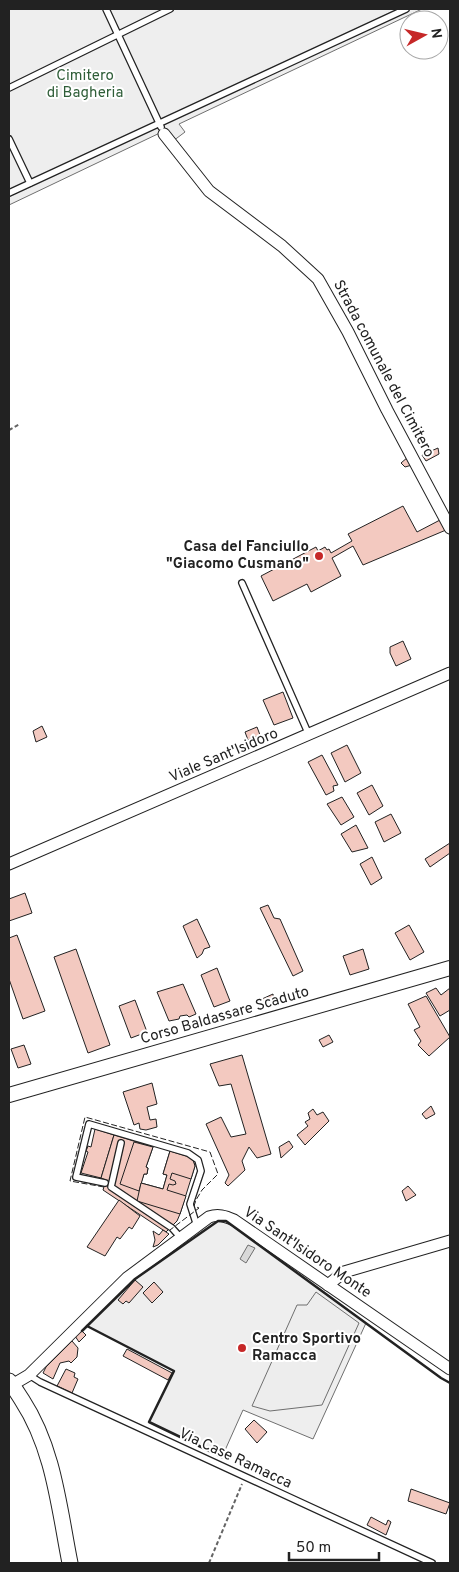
<svg xmlns="http://www.w3.org/2000/svg" width="459" height="1572" font-family="Overpass,sans-serif">
  <rect width="100%" height="100%" fill="#fff"/>
  <g fill="#eee" stroke="#6f6f6f">
    <polygon points="9,9 422,9 179,124 185,132 173,141 164,131 9,205"/>
    <polygon points="218,1221 226,1221 366,1323 313,1439 243,1410 222,1457 149,1422 174,1371 87,1326 135,1279"/>
  </g>
  <polygon fill="#ededed" stroke="#6f6f6f" points="316,1292 359,1323 322,1405 270,1411 252,1406 297,1305 307,1305"/>
  <polygon fill="#d9d9d9" stroke="#6f6f6f" points="248,1245 255,1248 246,1263 240,1259"/>
  <g fill="#f3c9c0" stroke="#222">
    <polygon points="438,448 439,454 426,461 422,455"/>
    <polygon points="408,457 412,465 405,467 401,463"/>
    <polygon points="403,506 417,532 440,520 446,530 363,565 353,546 332,558 341,576 311,592 307,584 273,601 261,576 316,547 318,551 325,547 327,550 329,549 331,553 352,541 348,534"/>
    <polygon points="403,641 411,659 396,666 390,653 390,647"/>
    <polygon points="283,692 293,718 274,725 263,700"/>
    <polygon points="42,726 47,737 36,742 33,731"/>
    <polygon points="257,727 260,735 248,740 245,732"/>
    <polygon points="347,745 361,773 345,782 331,753"/>
    <polygon points="322,755 338,785 333,786 334,791 326,795 308,762"/>
    <polygon points="372,785 383,806 369,815 357,793"/>
    <polygon points="342,797 354,817 341,825 327,804"/>
    <polygon points="391,814 401,833 384,842 375,822"/>
    <polygon points="356,825 368,848 352,852 341,834"/>
    <polygon points="450,843 450,853 430,867 425,859"/>
    <polygon points="372,857 382,878 371,885 360,864"/>
    <polygon points="25,893 32,913 9,921 9,899"/>
    <polygon points="268,905 274,918 280,919 303,971 293,976 260,908"/>
    <polygon points="197,919 210,947 204,949 202,954 197,958 183,926"/>
    <polygon points="409,925 424,952 410,960 395,933"/>
    <polygon points="17,935 45,1011 23,1019 9,979 9,938"/>
    <polygon points="76,949 110,1045 88,1053 54,957"/>
    <polygon points="363,949 369,969 350,975 343,956"/>
    <polygon points="217,968 230,1001 214,1007 201,975"/>
    <polygon points="183,984 196,1014 189,1017 187,1015 180,1016 179,1019 169,1021 157,992"/>
    <polygon points="436,988 441,995 450,988 450,1010 440,1016 426,993"/>
    <polygon points="273,994 274,1003 265,1006 262,999"/>
    <polygon points="426,996 450,1037 429,1056 418,1045 421,1041 414,1030 420,1027 408,1004"/>
    <polygon points="135,1000 147,1032 131,1038 119,1006"/>
    <polygon points="329,1035 333,1042 323,1047 319,1040"/>
    <polygon points="24,1045 31,1064 18,1068 11,1049"/>
    <polygon points="242,1055 271,1154 257,1158 249,1147 242,1161 245,1170 228,1186 225,1183 229,1175 206,1124 221,1117 231,1137 246,1134 231,1084 219,1086 210,1064"/>
    <polygon points="152,1083 157,1104 147,1107 150,1120 156,1119 157,1127 146,1130 140,1129 139,1123 134,1125 123,1092"/>
    <polygon points="431,1106 435,1114 426,1119 422,1114"/>
    <polygon points="313,1109 317,1115 323,1112 329,1121 305,1145 297,1135 308,1126 305,1122 310,1119 308,1113"/>
    <polygon points="95,1129 114,1135 101,1178 81,1173 88,1152 86,1151 88,1146 91,1147"/>
    <polygon points="114,1135 153,1147 146,1167 148,1168 147,1174 144,1174 141,1183 163,1189 167,1175 163,1174 170,1151 189,1157 194,1163 195,1166 180,1214 177,1221 166,1232 103,1190 106,1180 101,1178"/>
    <polygon points="289,1141 293,1147 281,1158 279,1147"/>
    <polygon points="134,1142 153,1147 146,1167 148,1168 147,1174 144,1174 139,1191 120,1184"/>
    <polygon points="170,1151 189,1157 193,1160 195,1166 191,1179 172,1173 170,1179 175,1181 176,1184 173,1185 169,1184 167,1190 186,1196 180,1214 137,1201 141,1183 163,1189 167,1175 163,1174"/>
    <polygon points="408,1186 416,1195 406,1201 402,1191"/>
    <polygon points="119,1200 140,1216 132,1229 129,1227 120,1239 117,1237 105,1256 87,1247"/>
    <polygon points="163,1230 169,1234 158,1245 153,1247 155,1240 153,1231 159,1235"/>
    <polygon points="135,1280 143,1287 129,1303 126,1301 123,1304 118,1300"/>
    <polygon points="154,1282 163,1292 152,1303 143,1293"/>
    <polygon points="81,1330 86,1335 79,1342 75,1336"/>
    <polygon points="72,1341 78,1348 77,1357 71,1363 69,1361 60,1363 53,1379 43,1373 46,1367"/>
    <polygon points="127,1349 172,1373 168,1380 123,1356"/>
    <polygon points="66,1369 75,1373 74,1377 78,1379 72,1393 57,1386"/>
    <polygon points="254,1420 267,1432 257,1443 245,1429"/>
    <polygon points="411,1489 450,1503 446,1514 408,1501"/>
    <polygon points="371,1517 386,1525 388,1520 391,1522 386,1535 367,1525"/>
  </g>
  <g fill="none" stroke-linecap="round" stroke-linejoin="round">
    <defs>
      <g id="service">
        <polyline points="106,9 161,127"/>
        <polyline points="9,88 170,9"/>
        <polyline points="9,139 30,183"/>
        <polyline points="9,193 406,9"/>
        <polyline points="242,583 309,735"/>
        <polyline points="121,1143 111,1187 172,1228 181,1238"/>
        <polyline points="105,1183 76,1177 89,1124 188,1153 198,1160 201,1171 190,1204 197,1226"/>
        <polyline points="29,1375 40,1382 432,1563"/>
      </g>
      <g id="minor">
        <polyline points="164,134 209,191 282,246 318,279 348,332 387,410 450,528"/>
        <polyline points="9,864 450,673"/>
        <polyline points="328,1285 344,1272 450,1241"/>
        <path d="M12,1385l17,-10 98,-97 82,-61c9,-3 16,-1 25,3l216,149"/>
      </g>
      <polyline id="tertiary" points="9,1095 450,968"/>
      <path id="secondary" d="M9,1381c5,6 9,13 13,19 32,49 37,108 48,163"/>
    </defs>
    <use href="#service" stroke="#222" stroke-width="8"/>
    <use href="#minor" stroke="#222" stroke-width="13"/>
    <use href="#tertiary" stroke="#222" stroke-width="16"/>
    <use href="#secondary" stroke="#222" stroke-width="17"/>
    <g stroke="#646464" stroke-width="2" stroke-dasharray="4 2.5" stroke-linecap="butt">
      <polyline points="9,430 20,424"/>
      <polyline points="209,1563 242,1484"/>
    </g>
    <use href="#service" stroke="#fff" stroke-width="5.5"/>
    <use href="#minor" stroke="#fff" stroke-width="11"/>
    <use href="#tertiary" stroke="#fff" stroke-width="14"/>
    <use href="#secondary" stroke="#fff" stroke-width="15"/>
    <polyline stroke="#222" stroke-width="1" stroke-dasharray="6 2.5" stroke-linecap="butt" points="104,1187 70,1181 85,1117 210,1152 218,1174 202,1190 196,1200 194,1206 199,1208 170,1230"/>
    <g stroke="#222" stroke-width="2.5">
      <polyline points="87,1326 174,1371 149,1422 222,1457"/>
      <polyline points="82,1331 135,1279 218,1221 226,1221 441,1378 450,1383"/>
    </g>
  </g>
  <g fill="#c62828" stroke="#fff" stroke-width="2">
    <circle cx="319" cy="556" r="5"/>
    <circle cx="242" cy="1348" r="5"/>
  </g>
  <g text-anchor="middle" dominant-baseline="central" stroke-width="4" stroke-linejoin="round" paint-order="stroke">
    <g font-size="15" fill="#2f5e38" stroke="#fff">
      <text x="85" y="76">Cimitero<tspan x="85" dy="17">di Bagheria</tspan></text>
    </g>
    <g font-size="15" fill="#222" stroke="#fff">
      <text transform="translate(383 369) rotate(62)">Strada comunale del Cimitero</text>
      <text transform="translate(224 756) rotate(-23)">Viale Sant'Isidoro</text>
      <text transform="translate(225 1016) rotate(-16)">Corso Baldassare Scaduto</text>
      <text transform="translate(307 1253) rotate(34)">Via Sant'Isidoro Monte</text>
      <text transform="translate(235 1459) rotate(25)">Via Case Ramacca</text>
    </g>
    <g font-size="15" font-weight="bold" fill="#222" stroke="#fff" text-anchor="end">
      <text x="309" y="547">Casa del Fanciullo<tspan x="309" dy="17">"Giacomo Cusmano"</tspan></text>
      <text x="252" y="1339" text-anchor="start">Centro Sportivo<tspan x="252" dy="17">Ramacca</tspan></text>
    </g>
  </g>
  <rect width="459" height="1572" fill="none" stroke="#222222" stroke-width="20"/>
  <g transform="translate(424 35) rotate(82)"><circle r="24" fill="#ffffff" stroke="#a7a7a7"/>
  <path d="M0-4L9 19L0 12L-9 19Z" fill="#c62828"/>
  <text y="-8" font-size="14" font-weight="bold" text-anchor="middle" fill="#222222">N</text>
  </g>
  <path d="M289 1552v8h90v-8" fill="none" stroke="#222222" stroke-width="2.5"/>
  <text x="296" y="1552" font-size="15" fill="#222222" stroke="#ffffff" stroke-width="4" paint-order="stroke">50 m</text>
</svg>
